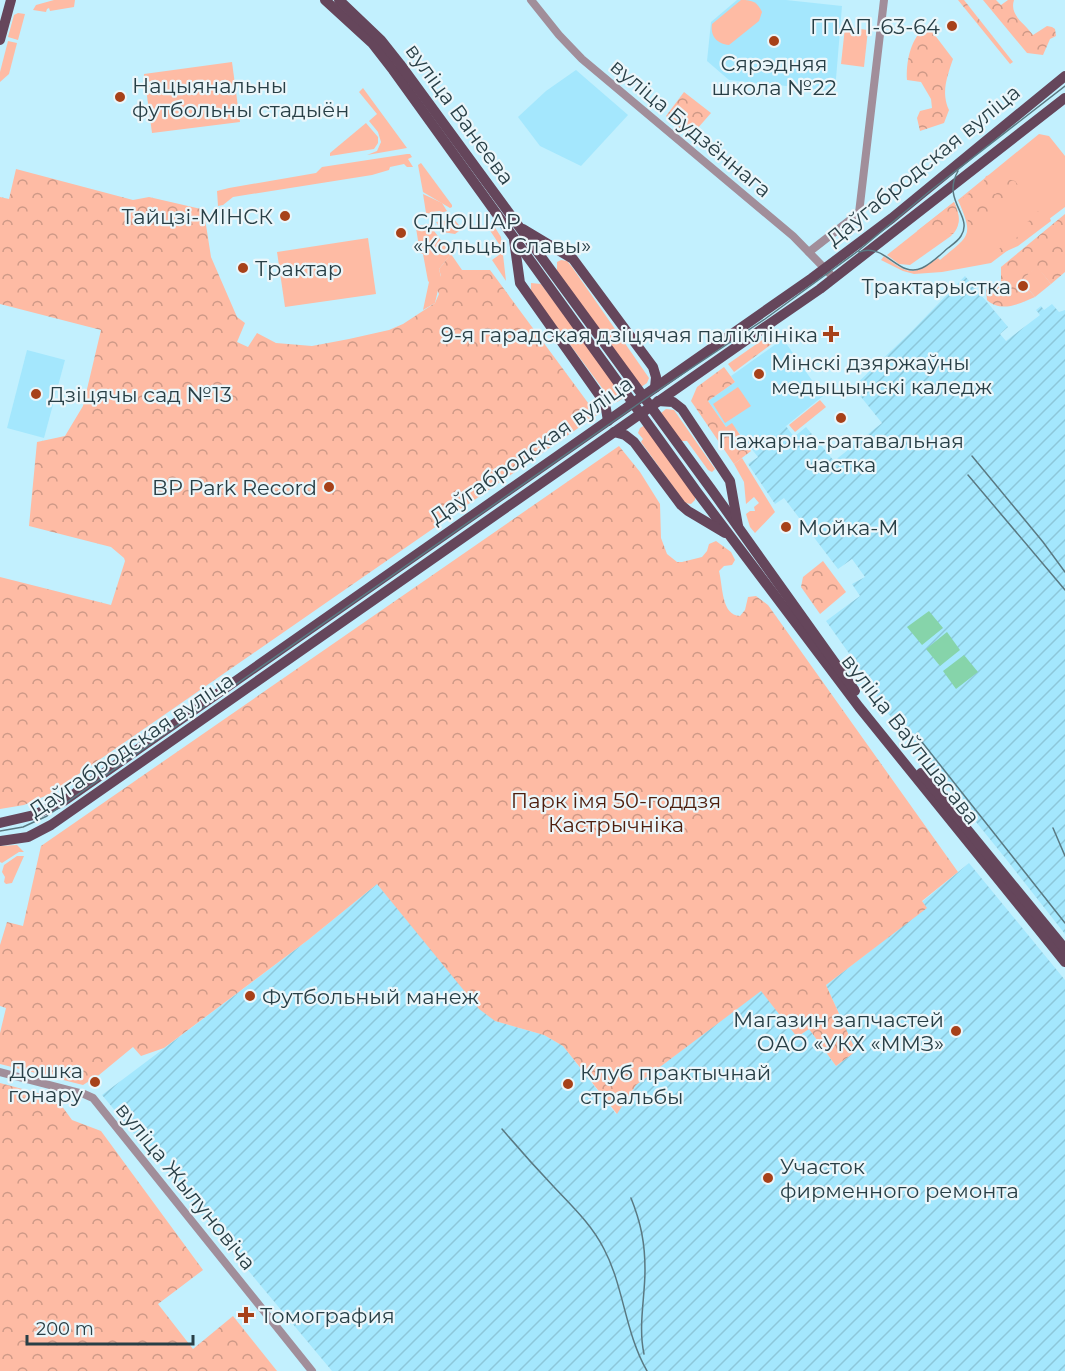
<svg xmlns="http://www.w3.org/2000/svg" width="1065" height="1371" font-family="Montserrat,sans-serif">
  <defs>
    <pattern id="industrial-furrows" width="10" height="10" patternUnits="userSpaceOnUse" patternTransform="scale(1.5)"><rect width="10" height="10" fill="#a4e7fd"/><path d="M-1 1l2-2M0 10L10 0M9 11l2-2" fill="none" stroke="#8dc7da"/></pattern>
    <pattern id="forest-crowns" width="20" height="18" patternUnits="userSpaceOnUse" patternTransform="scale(1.5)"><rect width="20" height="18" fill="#febba4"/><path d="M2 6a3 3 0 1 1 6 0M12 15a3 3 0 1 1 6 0" fill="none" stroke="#ce9987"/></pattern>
  </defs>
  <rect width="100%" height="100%" fill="#c2f0fe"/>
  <g fill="#a4e7fd">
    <polygon points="737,0 786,0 842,6 835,91 729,80 707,61 711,22"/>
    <polygon points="576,70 628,115 581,166 540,146 518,117 546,91"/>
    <polygon points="783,339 823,396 754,452 732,424 726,427 708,401 735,382 731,376"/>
    <polygon points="27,350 65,360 44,438 7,428"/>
  </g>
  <g fill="url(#industrial-furrows)">
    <polygon points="965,276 1008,327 1000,334 1006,341 1040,315 1036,310 1041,306 1044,310 1052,304 1059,312 1065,310 1065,934 1006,859 879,702 875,690 826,621 860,596 852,584 865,577 852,559 838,569 784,498 775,504 748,464 758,457 754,452 786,426 794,437 806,427 834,461 882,423 853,387 910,333"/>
    <polygon points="969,863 1065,980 1065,1371 332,1371 102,1095 308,940 377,884 495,1021 544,1035 563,1046 616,1114 636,1085 761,990 797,1037 809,1029 836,1066 856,1051 826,985 926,908 922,902"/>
  </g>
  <g fill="#febba4">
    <polygon points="54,0 75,0 74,7 50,11 49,8 47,9 46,12 33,10 36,5"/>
    <path d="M741,0c12,0 16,2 21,12l-3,9 -30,24c-12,-1 -19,-9 -17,-21z"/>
    <polygon points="18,13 25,14 18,40 8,37 14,15"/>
    <polygon points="845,27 868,30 864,67 841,64"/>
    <polygon points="8,41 17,43 9,74 0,82 0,72"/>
    <polygon points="232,62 240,122 152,133 144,74"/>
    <polygon points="363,88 407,148 367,155 377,151 381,142 378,132 369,121 377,114 359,92"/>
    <polygon points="366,123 378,137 378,143 374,149 330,156 330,153"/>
    <path d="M1039,134l10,2 16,20v51l-74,56 -49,9 -28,2 -11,-3 -22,-11 3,-4c24,19 30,20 54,2l2,2c30,-25 34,-23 18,-60z"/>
    <polygon points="407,154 410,154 412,157 408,159 413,167 407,167 404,164 390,167 389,170 372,175 233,197 223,205 218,206 217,191 229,188 316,173 322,167"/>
    <polygon points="421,163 452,205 452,207 450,208 423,192 418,165"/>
    <polygon points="423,194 442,203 447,211 441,213 440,211 433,212 433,214 426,213"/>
    <path d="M954,202c6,13 7,23 -3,34l-41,29 -11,-1 -12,-9z"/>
    <polygon points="454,219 462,229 455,234 442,232 436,222"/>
    <polygon points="429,224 451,254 439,269 441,277 435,303 423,310 429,282 428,281 423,254 420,253 416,228 417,226"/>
    <polygon points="487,226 494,226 501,237 506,281 492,260 499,255 501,247"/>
    <polygon points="368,238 376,294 285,307 277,252"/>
    <polygon points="561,260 567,261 572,267 649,378 647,383 641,387 557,271 557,262"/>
    <polygon points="1037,266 1051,284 1035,297 1021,280"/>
    <polygon points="531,283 541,284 625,397 617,402 608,396 531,292"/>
    <polygon points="738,387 751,406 725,423 713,404"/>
    <polygon points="820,400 826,407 795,432 789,425"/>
    <polygon points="666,409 674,410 715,469 712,472 708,470 687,441 681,441 661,413"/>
    <polygon points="645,425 695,495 695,500 691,504 685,503 641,442 643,439 638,433 640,428"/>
    <polygon points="742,458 775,512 755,533 750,527 746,514 750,511 755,511 754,507 759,503 754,497 746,504 744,482 734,464"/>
    <polygon points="17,845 24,852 19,852 2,863 0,862 0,846"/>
    <polygon points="17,856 24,856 12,883 6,884 4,882 5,877 2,872 4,865"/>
  </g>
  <g fill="url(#forest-crowns)">
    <polygon points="958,0 964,0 1013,62 1010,64"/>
    <path d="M983,0h13l5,5 7,-5h6c-5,16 11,23 19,35l14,-9 5,1 3,2 1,7 -6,3 -7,16 -16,-2z"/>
    <path d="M923,29l8,1 22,29c-6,18 -12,33 -4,51l-5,13 -24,8 -3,-13 3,-7 12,-3 -1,-9 -10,-17 -14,-2c-1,-17 3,-39 16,-51z"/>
    <polygon points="684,92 711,113 690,137 666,116"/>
    <polygon points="16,169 133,200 149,197 201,209 204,212 211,257 237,317 245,323 237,342 248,347 257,333 276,343 312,346 349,339 389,330 403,324 435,303 439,294 435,284 441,276 439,269 451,254 462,270 490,270 597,415 50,794 24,805 0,809 0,577 111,605 125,561 124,558 111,547 29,526 37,442 65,436 83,406 101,330 0,304 0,197 9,199"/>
    <path d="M996,174l3,6 -8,8 1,5 3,1 4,-2 2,-9 6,-4 8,2 3,4c-1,4 -1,6 -4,9 -4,4 -4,1 -9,4 -10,8 -18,18 -28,27h-8l-7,-26 22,-18 2,-5z"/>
    <path d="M954,202c5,12 8,21 -1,32l-36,-3z"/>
    <polygon points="1034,211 1048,213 1051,221 1018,246 1000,254 998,250 1001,247 1024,233 1025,223 1032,219"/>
    <path d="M1065,214v58l-14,12 -14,-17 -16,13 14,17c-16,7 -34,16 -48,3l-1,-10 3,-5 12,-3v-15z"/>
    <polygon points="772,333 777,340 734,372 728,364"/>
    <polygon points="724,367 735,382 708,401 726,427 732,423 751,451 734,464 691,401 697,387"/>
    <path d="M619,446l21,26 20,32 1,34 6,16 10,8h5l20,-5 5,-6 2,-7 7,-3 15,11 4,8 -3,5 -8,1 -5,5c4,15 2,44 21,45l5,-6 3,-13 8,-1 12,9 190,267 -36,29 5,7 -101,77 30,66 -20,15 -27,-37 -12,8 -36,-46 -125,94 -19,29 -54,-68 -19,-11 -49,-14 -16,-12 -102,-125 -69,56 -144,108 -23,8 -8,-9 -34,28 -16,10 -83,-21v-31l6,-25 -6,-2v-61l7,-23 16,4 18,-80z"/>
    <polygon points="823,561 846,592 820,614 801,587 803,577"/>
    <polygon points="0,1083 56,1098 72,1120 101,1131 203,1270 158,1304 193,1349 233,1316 277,1371 0,1371"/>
  </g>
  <g fill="#86d4aa">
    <polygon points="929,611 943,628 922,645 907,627"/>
    <polygon points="947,632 960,650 940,666 926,649"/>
    <polygon points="964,655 978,672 956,689 943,671"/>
  </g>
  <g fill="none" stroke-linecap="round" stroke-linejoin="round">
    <g stroke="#a18e9a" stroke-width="8">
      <polyline points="531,0 559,35 582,59 793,236 834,278"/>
      <polyline points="809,252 859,213 884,0"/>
      <polyline points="0,1072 84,1094 93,1098 312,1371"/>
    </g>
    <g stroke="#65465b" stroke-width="10">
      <polyline points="325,0 372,43 393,70 697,492 859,707 1065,962"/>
      <polyline points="339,0 381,40 400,64 711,489 855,691"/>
      <polyline points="0,40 11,0"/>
      <polyline points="523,229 573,259 653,367 656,377 655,388"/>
      <polyline points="514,240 520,283 605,403 608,421"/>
      <polyline points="658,401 673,402 682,409 730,481 738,526"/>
      <polyline points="614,432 625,435 634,442 681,505 688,511 725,533"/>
      <polyline points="921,773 1065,949"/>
      <polyline points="0,823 34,815 64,801 812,278 892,218 1065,76"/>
      <polyline points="0,841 28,837 51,825 775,320 820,289 1065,98"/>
    </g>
    <g stroke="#5a7982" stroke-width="1.5">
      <path d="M859,252c27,-10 39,27 63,16 9,-4 18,-13 26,-20 4,-3 10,-7 13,-12 13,-20 -20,-35 -3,-65"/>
      <polyline points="0,831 23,827 47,816 654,393 765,319 858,251 930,191 1065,86"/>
    </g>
    <g stroke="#5a7982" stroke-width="1.5">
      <polyline points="972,456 1043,542 1065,572"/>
      <polyline points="968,475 1065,590"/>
      <polyline points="918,737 1065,923"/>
      <polyline points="1053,828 1065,856"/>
      <path d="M502,1129c17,20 34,39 52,58 18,19 38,38 50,62 20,38 21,84 43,122"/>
      <path d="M631,1198c10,25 14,45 14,72 0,28 -7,56 -1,84"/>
    </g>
  </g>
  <g fill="#a74119" stroke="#ebf6fa" stroke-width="2">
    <circle cx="952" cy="26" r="6"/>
    <circle cx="774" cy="41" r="6"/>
    <circle cx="120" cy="97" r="6"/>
    <circle cx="285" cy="216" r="6"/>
    <circle cx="401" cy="233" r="6"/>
    <circle cx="243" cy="268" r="6"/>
    <circle cx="1023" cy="286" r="6"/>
    <path d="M828 325h6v6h6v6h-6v6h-6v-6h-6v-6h6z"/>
    <circle cx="759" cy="374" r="6"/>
    <circle cx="36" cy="394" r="6"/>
    <circle cx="841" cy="418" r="6"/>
    <circle cx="329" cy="487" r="6"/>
    <circle cx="786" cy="527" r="6"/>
    <circle cx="250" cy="996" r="6"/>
    <circle cx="956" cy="1031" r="6"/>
    <circle cx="95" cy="1082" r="6"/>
    <circle cx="568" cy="1084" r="6"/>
    <circle cx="768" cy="1178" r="6"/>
    <path d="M243 1306h6v6h6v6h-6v6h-6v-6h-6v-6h6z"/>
  </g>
  <g text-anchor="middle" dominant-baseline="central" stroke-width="4.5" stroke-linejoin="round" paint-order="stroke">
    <g font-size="21" fill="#283f46" stroke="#ebf6fa" text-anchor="start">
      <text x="940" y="26" text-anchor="end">ГПАП-63-64</text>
      <text x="774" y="63" text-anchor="middle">Сярэдняя<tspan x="774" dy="24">школа №22</tspan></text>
      <text x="132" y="85">Нацыянальны<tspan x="132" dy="24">футбольны стадыён</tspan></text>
      <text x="273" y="216" text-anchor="end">Тайцзі-МІНСК</text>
      <text x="413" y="221">СДЮШАР<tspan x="413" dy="24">«Кольцы Славы»</tspan></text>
      <text x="255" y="268">Трактар</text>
      <text x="1011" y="286" text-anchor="end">Трактарыстка</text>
      <text x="818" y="334" text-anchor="end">9-я гарадская дзіцячая паліклініка</text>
      <text x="771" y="362">Мінскі дзяржаўны<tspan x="771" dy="24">медыцынскі каледж</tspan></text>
      <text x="48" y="394">Дзіцячы сад №13</text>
      <text x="841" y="440" text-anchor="middle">Пажарна-ратавальная<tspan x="841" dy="24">частка</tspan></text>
      <text x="317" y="487" text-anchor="end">BP Park Record</text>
      <text x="798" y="527">Мойка-М</text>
      <text x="262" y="996">Футбольный манеж</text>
      <text x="944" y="1019" text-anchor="end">Магазин запчастей<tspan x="944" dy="24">ОАО «УКХ «ММЗ»</tspan></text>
      <text x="83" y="1070" text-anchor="end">Дошка<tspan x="83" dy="24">гонару</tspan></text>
      <text x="580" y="1072">Клуб практычнай<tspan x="580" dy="24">стральбы</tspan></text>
      <text x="780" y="1166">Участок<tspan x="780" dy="24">фирменного ремонта</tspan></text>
      <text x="260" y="1315">Томография</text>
    </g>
    <g font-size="21" fill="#283f46" stroke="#ebf6fa">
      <text transform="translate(460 114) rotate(54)">вуліца Ванеева</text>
      <text transform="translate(691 128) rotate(40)">вуліца Будзённага</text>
      <text transform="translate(923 165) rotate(-39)">Даўгабродская вуліца</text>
      <text transform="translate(531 450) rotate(-35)">Даўгабродская вуліца</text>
      <text transform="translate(911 739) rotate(52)">вуліца Ваўпшасава</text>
      <text transform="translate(131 745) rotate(-34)">Даўгабродская вуліца</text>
      <text transform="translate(186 1186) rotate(51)">вуліца Жылуновіча</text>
    </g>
    <g font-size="21" fill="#4d1e0d" stroke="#ebf6fa">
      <text x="616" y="800">Парк імя 50-годдзя<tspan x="616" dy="24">Кастрычніка</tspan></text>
    </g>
  </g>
  <path d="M27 1335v9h166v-9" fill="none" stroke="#283f46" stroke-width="3"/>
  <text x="36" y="1335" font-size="18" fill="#283f46" stroke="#ebf6fa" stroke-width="4.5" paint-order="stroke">200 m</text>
</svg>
